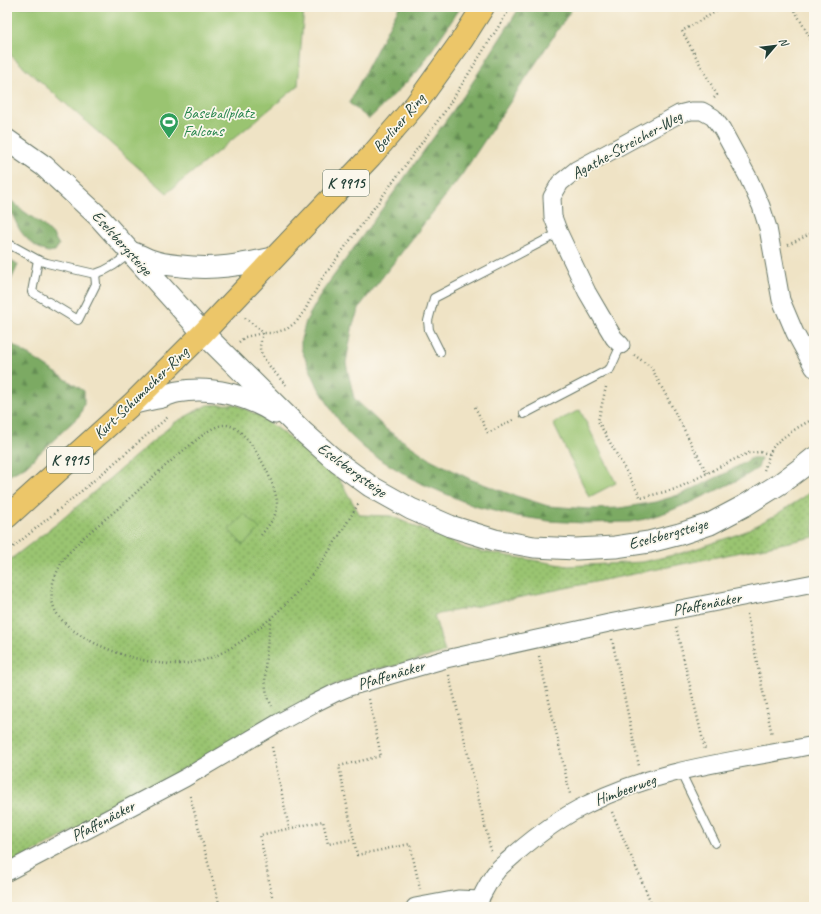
<svg xmlns="http://www.w3.org/2000/svg" width="821" height="914" font-family="Caveat,sans-serif">
  <defs>
    <pattern id="green-dots" width="8" height="8" patternUnits="userSpaceOnUse"><rect width="8" height="8" fill="#9ac471"/><path d="M2 2h.1M6 6h.1" fill="none" stroke="#7da05e" stroke-width="1.8" stroke-linecap="round"/></pattern>
    <pattern id="forest-firs" width="22" height="20" patternUnits="userSpaceOnUse"><rect width="22" height="20" fill="#7baa63"/><path d="M5 1l3.5 6h-7zM16 11l3.5 6h-7z" fill="#648c52"/></pattern>
  </defs>
  <rect width="100%" height="100%" fill="#fbf7ec"/>
  <filter id="ink" filterUnits="userSpaceOnUse"><feTurbulence type="fractalNoise" baseFrequency=".025" numOctaves="2"/><feDisplacementMap in="SourceGraphic" scale="8" xChannelSelector="R" yChannelSelector="G"/><feConvolveMatrix kernelMatrix="1 2 1 2 8 2 1 2 1" color-interpolation-filters="sRGB"/></filter>
  <filter id="wash" filterUnits="userSpaceOnUse"><feTurbulence type="fractalNoise" baseFrequency=".012" numOctaves="4" result="noise"/><feDisplacementMap in="SourceGraphic" scale="16" xChannelSelector="R" yChannelSelector="G"/><feGaussianBlur stdDeviation="0.9" result="paint"/><feColorMatrix in="noise" values="0 0 0 0 0 0 0 0 0 0 0 0 0 0 0 0 0 1.4 0 .05"/><feComposite in="paint" operator="in"/></filter>
  <g filter="url(#wash)">
    <rect width="100%" height="100%" fill="#efe3c5"/>
    <polygon fill="url(#green-dots)" stroke="#5c8052" points="235,404 262,417 292,440 339,479 360,515 391,516 467,549 568,566 643,562 686,552 739,534 774,516 804,497 814,488 814,537 434,615 445,652 395,666 372,670 332,687 7,867 7,562 59,522 174,423 207,405"/>
    <g fill="url(#forest-firs)" stroke="#4d744c">
      <polygon points="399,7 461,7 417,72 369,119 349,103"/>
      <polygon points="520,7 573,7 461,176 360,306 353,324 346,363 354,398 387,430 430,459 470,479 507,493 548,506 589,509 620,508 655,502 682,494 728,472 752,458 761,458 758,468 742,478 694,501 667,512 645,519 630,522 584,523 549,521 510,515 474,506 418,482 376,457 363,447 348,433 333,412 318,387 301,349 301,339 306,321 322,292 465,94"/>
      <path d="M7,197l15,13 21,15 10,10 6,10 -4,6c-3,0 -5,1 -7,1 -8,-1 -21,-12 -26,-19 -6,-7 -7,-18 -15,-24z"/>
      <polygon points="7,258 18,265 7,289"/>
      <polygon points="7,341 84,391 84,404 80,415 26,466 10,475 7,475"/>
    </g>
    <g fill="#9ac471" stroke="#5c8052">
      <polygon points="7,7 304,7 298,86 167,193 7,52"/>
      <polygon points="580,410 616,483 589,497 553,423"/>
      <polygon points="245,514 260,529 243,545 229,530"/>
    </g>
  </g>
  <g filter="url(#ink)">
    <g fill="none" stroke-linecap="round" stroke-linejoin="round">
      <defs>
        <g id="service">
          <path d="M7,243l31,17 9,3 48,11c14,-4 24,-12 35,-21"/>
          <polyline points="38,260 32,292 78,320 96,284 95,274"/>
          <polyline points="440,352 429,330 428,321 434,298 559,233"/>
          <polyline points="524,414 610,369 621,345"/>
          <polyline points="680,771 715,843"/>
        </g>
        <g id="minor">
          <polyline points="621,345 614,338 608,328 587,292 559,233 553,217 552,197 560,183 576,170 679,114 691,111 702,111 713,117 722,129 748,177 761,206 768,228 781,300 795,333 814,368"/>
          <polyline points="7,872 185,778 278,723 315,703 335,693 349,687 446,659 609,623 814,583"/>
          <polyline points="415,907 458,899 480,900"/>
          <path d="M480,907c0,-2 -1,-4 0,-6 0,-4 13,-26 16,-29 4,-6 12,-11 18,-17 22,-19 47,-38 74,-51 70,-36 150,-43 226,-59"/>
        </g>
        <g id="tertiary">
          <polyline points="7,140 44,166 98,216 203,333 302,431 337,462 370,486 411,509 450,526 495,540 534,547 576,549 615,547 649,542 680,534 710,524 744,506 781,483 804,466 814,458"/>
          <path d="M133,253c6,2 12,5 17,7 10,4 21,5 31,6 33,4 61,-1 92,-8"/>
          <path d="M132,404c10,-3 21,-5 30,-7 5,-2 10,-4 15,-5 34,-6 70,3 98,21"/>
        </g>
        <polyline id="primary" points="7,517 132,404 203,333 371,156 416,104 462,40 483,7"/>
      </defs>
      <use href="#service" stroke="#687767" stroke-width="10"/>
      <use href="#minor" stroke="#687767" stroke-width="19"/>
      <use href="#tertiary" stroke="#687767" stroke-width="23"/>
      <use href="#primary" stroke="#687767" stroke-width="24"/>
      <g stroke="#687767" stroke-width="2.5" stroke-dasharray="1 3" stroke-linecap="butt">
        <polyline points="793,7 814,45"/>
        <polyline points="714,98 717,95 682,31 724,7"/>
        <polyline points="788,245 814,232"/>
        <polyline points="245,318 263,332"/>
        <path d="M263,333c-1,5 -3,10 -3,15 1,11 19,29 26,37"/>
        <polyline points="239,342 245,337 263,333 273,333 287,329 297,321 305,310 321,280 445,111 511,7"/>
        <polyline points="634,355 651,367 707,473"/>
        <polyline points="606,387 598,421 641,498 676,489 733,460 749,453 760,452 770,454"/>
        <polyline points="475,407 488,433 513,420"/>
        <path d="M764,470c3,-7 5,-18 10,-24 6,-8 30,-23 40,-27"/>
        <path d="M261,535c8,-10 16,-19 16,-31 0,-20 -30,-80 -52,-79 -8,0 -16,5 -22,10 -28,21 -54,46 -81,70 -15,13 -31,25 -45,39 -3,4 -8,8 -11,12 -3,4 -6,9 -8,14 -7,13 -10,31 0,45 19,28 84,50 117,49 18,0 35,-4 50,-13 37,-20 74,-57 98,-91 13,-18 24,-38 36,-57"/>
        <polyline points="7,552 84,489 168,417"/>
        <polyline points="747,614 772,735"/>
        <path d="M271,619c-3,22 -9,53 -4,75 1,4 3,8 5,12"/>
        <polyline points="676,627 705,749"/>
        <polyline points="612,639 639,766"/>
        <polyline points="539,656 570,794"/>
        <polyline points="449,675 491,851"/>
        <polyline points="369,699 381,756 339,766 357,855 410,844 420,889"/>
        <polyline points="272,747 289,828"/>
        <polyline points="190,796 220,907"/>
        <polyline points="612,812 653,907"/>
        <polyline points="272,896 260,835 323,821 328,844 354,839"/>
      </g>
      <use href="#service" stroke="#fff" stroke-width="8"/>
      <use href="#minor" stroke="#fff" stroke-width="17"/>
      <use href="#tertiary" stroke="#fff" stroke-width="21"/>
      <use href="#primary" stroke="#ecc669" stroke-width="22"/>
    </g>
  </g>
  <defs>
    <symbol id="stadium-pin" viewBox="-11 -11 22 30"><path d="M0 17L-7.5 6A9.5 9.5 0 1 1 7.5 6Z" fill="#2e9e5b" stroke="#fbf7ec"/><path d="M0-5a6.5 5 0 1 0 0 10a6.5 5 0 1 0 0-10ZM-3.5-1.8h7v3.6h-7Z" fill="#fff"/></symbol>
  </defs>
  <g fill-rule="evenodd">
    <use href="#stadium-pin" x="158" y="111" width="22" height="30"/>
  </g>
  <g text-anchor="middle" dominant-baseline="central" stroke-width="3.5" stroke-linejoin="round" paint-order="stroke">
    <g fill="#fbf7ec" stroke="#61756b" stroke-width="1">
      <rect x="323" y="170" width="46" height="26" rx="3"/>
      <rect x="47" y="447" width="46" height="26" rx="3"/>
    </g>
    <g font-size="15" font-weight="bold" fill="#1f3d34">
      <text x="346" y="183">K 9915</text>
      <text x="70" y="460">K 9915</text>
    </g>
    <g font-size="16" fill="#27864d" stroke="#fbf7ec" text-anchor="start">
      <text x="183" y="113">Baseballplatz<tspan x="183" dy="18">Falcons</tspan></text>
    </g>
    <g font-size="16" fill="#1f3d34" stroke="#fbf7ec">
      <text transform="translate(399 123) rotate(-50)">Berliner Ring</text>
      <text transform="translate(627 145) rotate(-29)">Agathe-Streicher-Weg</text>
      <text transform="translate(122 243) rotate(48)">Eselsbergsteige</text>
      <text transform="translate(141 393) rotate(-44)">Kurt-Schumacher-Ring</text>
      <text transform="translate(352 470) rotate(36)">Eselsbergsteige</text>
      <text transform="translate(668 534) rotate(-15)">Eselsbergsteige</text>
      <text transform="translate(707 604) rotate(-11)">Pfaffenäcker</text>
      <text transform="translate(391 675) rotate(-17)">Pfaffenäcker</text>
      <text transform="translate(625 790) rotate(-20)">Himbeerweg</text>
      <text transform="translate(103 821) rotate(-28)">Pfaffenäcker</text>
    </g>
  </g>
  <rect width="821" height="914" fill="none" stroke="#fbf7ec" stroke-width="24"/>
  <g transform="translate(775 46) rotate(62)" stroke="#fbf7ec" stroke-width="3" paint-order="stroke">
  <path d="M0-3L7 15L0 10L-7 15Z" fill="#1f3d34"/>
  <text y="-6" font-size="11" font-weight="bold" text-anchor="middle" fill="#1f3d34">N</text>
  </g>
</svg>
